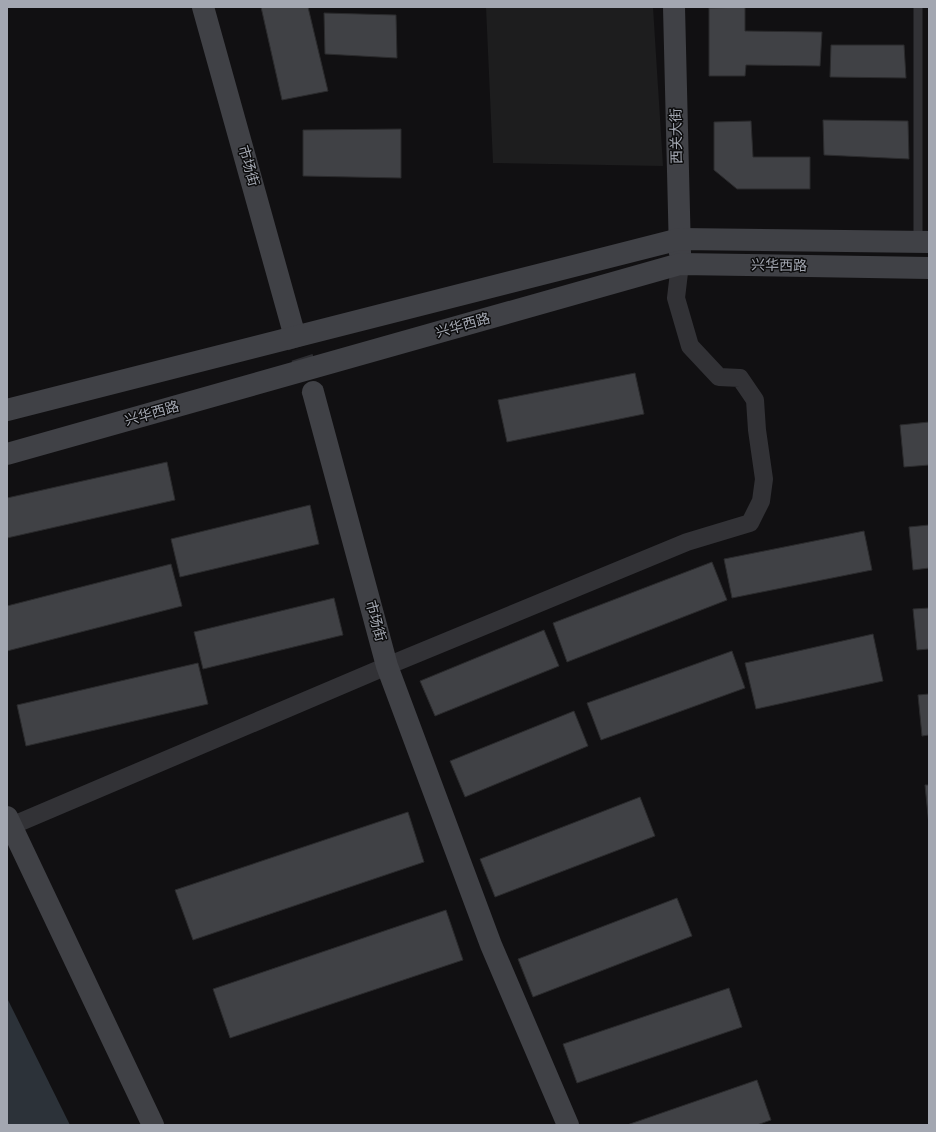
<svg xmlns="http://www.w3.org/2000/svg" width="936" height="1132" font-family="'Alegreya Sans','Noto Sans SC',sans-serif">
  <rect width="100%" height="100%" fill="#111012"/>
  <polygon fill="#1d1d1e" points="486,7 653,7 663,166 493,163"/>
  <polygon fill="#2c3239" points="7,998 70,1125 7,1125"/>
  <g fill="#404145" stroke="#2b2b2d">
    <polygon points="261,7 308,7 328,91 282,100"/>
    <polygon points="745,7 745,31 822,32 820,66 746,65 745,76 709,76 709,8"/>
    <polygon points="324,13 396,15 397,58 325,54"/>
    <polygon points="831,45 904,45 906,78 830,77"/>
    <polygon points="823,120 908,121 909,159 824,155"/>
    <polygon points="751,121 753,157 810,157 810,189 737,189 714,170 714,122"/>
    <polygon points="401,129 401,178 303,176 303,130"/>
    <polygon points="635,373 644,414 507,442 498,400"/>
    <polygon points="929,422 929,465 904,467 900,425"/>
    <polygon points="167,462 175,500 7,538 7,498"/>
    <polygon points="310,505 319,544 180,577 171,539"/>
    <polygon points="929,525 929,568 913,570 909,527"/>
    <polygon points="864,531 872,570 732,598 724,559"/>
    <polygon points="712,562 727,600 567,662 553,623"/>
    <polygon points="171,564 182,606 7,651 7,606"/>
    <polygon points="334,598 343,635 203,669 194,632"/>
    <polygon points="929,608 929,649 917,650 913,609"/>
    <polygon points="544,630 559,666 435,716 420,681"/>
    <polygon points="873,634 883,681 756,709 745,663"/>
    <polygon points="732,651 745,688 601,740 587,703"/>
    <polygon points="198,663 208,704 26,746 17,705"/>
    <polygon points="929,694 929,735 922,736 918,695"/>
    <polygon points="574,711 588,746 465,797 450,761"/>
    <polygon points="925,785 929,785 929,825"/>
    <polygon points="640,797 655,836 495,897 480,859"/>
    <polygon points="408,812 424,862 193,940 175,890"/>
    <polygon points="677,898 692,936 533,997 518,959"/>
    <polygon points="446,910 463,960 230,1038 213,989"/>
    <polygon points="729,988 742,1027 577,1083 563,1044"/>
    <polygon points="757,1080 771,1120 757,1125 627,1125"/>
  </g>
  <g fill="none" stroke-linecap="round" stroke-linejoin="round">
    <polyline stroke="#2e2e32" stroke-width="22" stroke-dasharray="22 11" stroke-linecap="butt" points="292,326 313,392"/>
    <polyline stroke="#323236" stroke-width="9" points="918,7 918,242"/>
    <polyline stroke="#323236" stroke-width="18" points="11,826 387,666 687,542 750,523 761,501 764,479 757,430 755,400 740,378 719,377 690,346 676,298 680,264"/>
    <g stroke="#404146" stroke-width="22">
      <polyline points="203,7 292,326"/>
      <polyline points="674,7 680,253"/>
      <polyline points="313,392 387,666 491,945 568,1125"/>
      <polyline points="7,410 680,239 929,242"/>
      <polyline points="7,454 680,264 929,268"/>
      <polyline points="7,817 153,1125"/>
    </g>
  </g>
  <g text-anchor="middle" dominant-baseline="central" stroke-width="3" stroke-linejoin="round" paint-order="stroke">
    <g font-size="14" fill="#a3a7b1" stroke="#0c0c0d">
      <text transform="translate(677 136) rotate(-91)">西关大街</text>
      <text transform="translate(248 166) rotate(74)">市场街</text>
      <text transform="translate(779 266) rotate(1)">兴华西路</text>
      <text transform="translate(463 326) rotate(-16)">兴华西路</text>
      <text transform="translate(152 414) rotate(-16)">兴华西路</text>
      <text transform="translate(375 621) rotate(75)">市场街</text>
    </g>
  </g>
  <rect width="936" height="1132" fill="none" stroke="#a3a7b1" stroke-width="16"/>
</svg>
